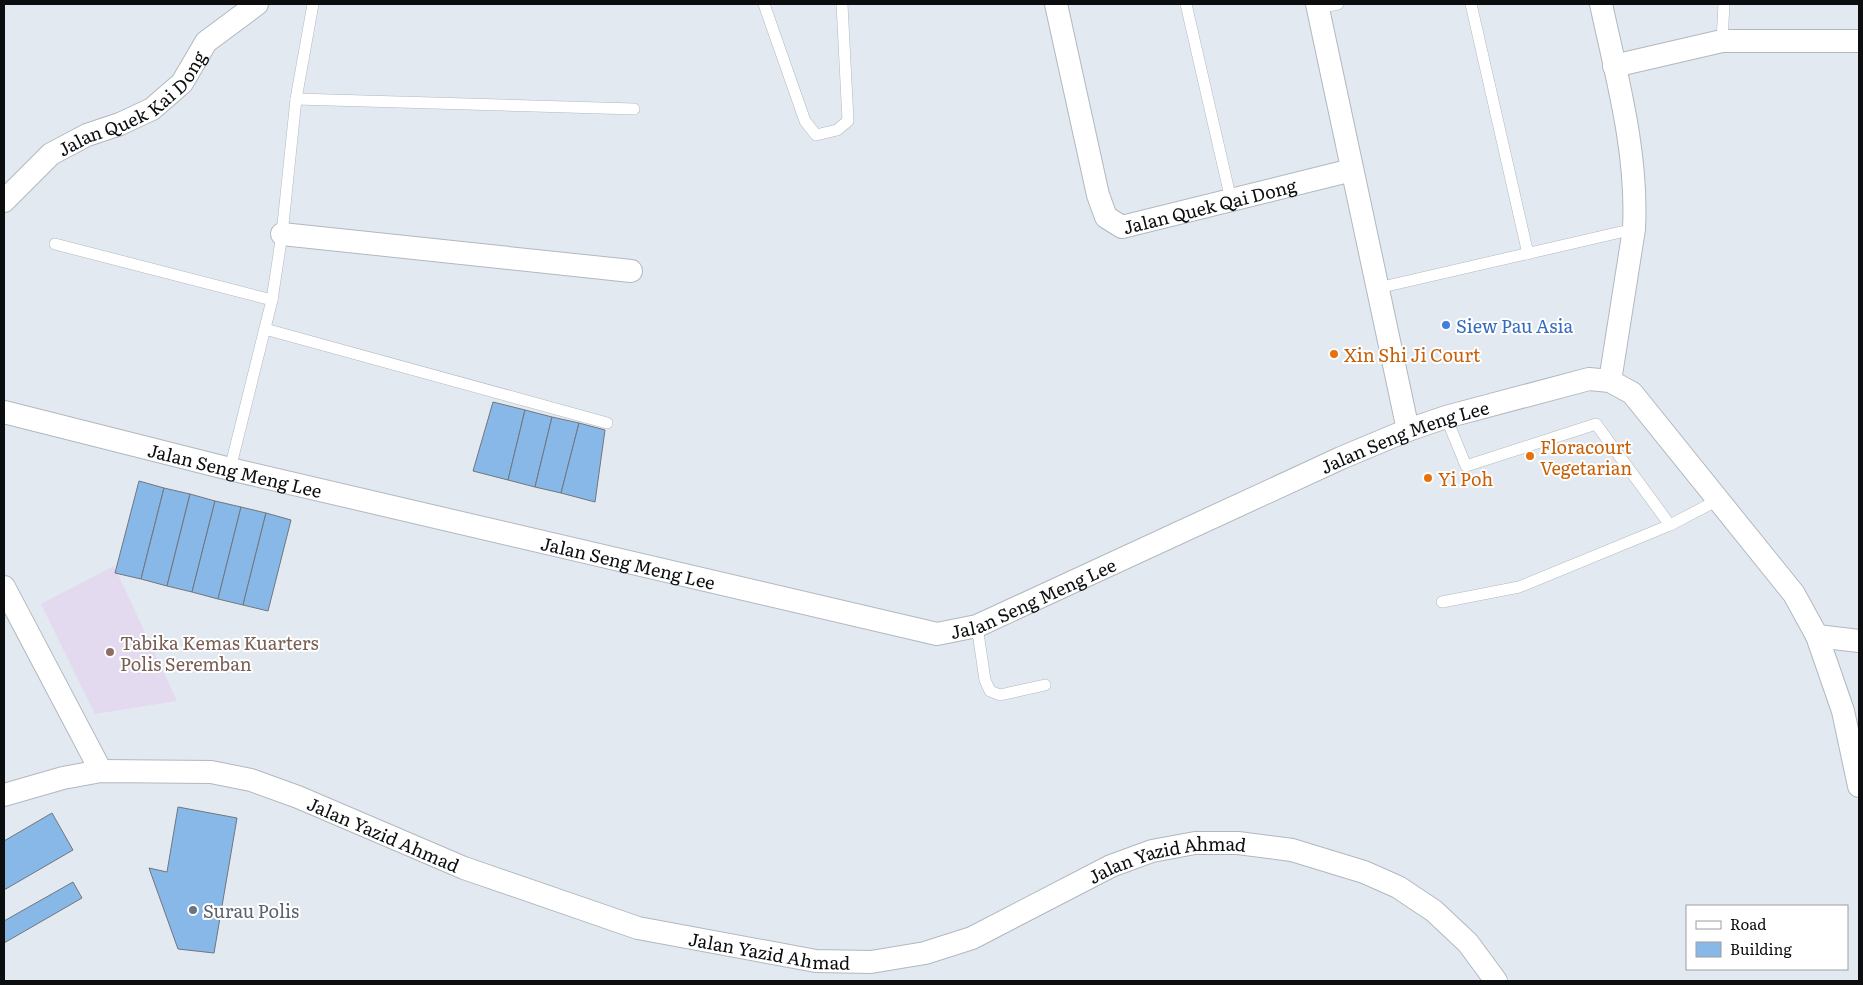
<svg xmlns="http://www.w3.org/2000/svg" width="1863" height="985" font-family="Literata,serif">
  <rect width="100%" height="100%" fill="#e2e9f0"/>
  <polygon fill="#e3daef" points="114,566 177,701 95,714 41,604"/>
  <g fill="#88b8e7" stroke="#70767c">
    <polygon points="493,402 525,410 508,480 473,471"/>
    <polygon points="525,410 552,417 535,487 508,480"/>
    <polygon points="552,417 579,423 561,493 535,487"/>
    <polygon points="579,423 605,430 595,502 561,493"/>
    <polygon points="139,481 164,488 141,579 115,573"/>
    <polygon points="164,488 190,494 167,586 141,579"/>
    <polygon points="190,494 215,501 192,592 167,586"/>
    <polygon points="215,501 241,507 218,599 192,592"/>
    <polygon points="241,507 266,513 243,605 218,599"/>
    <polygon points="266,513 291,520 268,611 243,605"/>
    <polygon points="178,807 237,818 214,953 178,949 149,868 167,872"/>
    <polygon points="52,813 73,850 4,890 4,841"/>
    <polygon points="73,882 82,898 4,943 4,921"/>
  </g>
  <g fill="none" stroke-linecap="round" stroke-linejoin="round">
    <defs>
      <g id="lane">
        <polyline points="764,4 805,121 816,135 837,130 848,121 842,4"/>
        <polyline points="1186,4 1231,200"/>
        <polyline points="1471,4 1528,254"/>
        <polyline points="1318,8 1338,4"/>
        <polyline points="1722,41 1724,4"/>
        <polyline points="296,99 634,109"/>
        <polyline points="55,244 272,300"/>
        <polyline points="1378,288 1634,229"/>
        <polyline points="265,329 607,423"/>
        <polyline points="1446,417 1466,466 1596,424 1670,525"/>
        <polyline points="230,469 272,300 282,234 296,99 313,4"/>
        <polyline points="1442,602 1519,587 1670,525 1718,500"/>
        <polyline points="977,626 985,680 990,691 1000,695 1045,685"/>
      </g>
      <g id="street">
        <path id="s1" d="M1056,4l42,191 8,22 16,10 230,-57"/>
        <polyline points="1317,4 1408,430"/>
        <path d="M1601,4c16,74 37,149 33,225l-24,152"/>
        <polyline points="1614,66 1722,41 1859,41"/>
        <path id="s2" d="M4,201l47,-47 36,-19 33,-11 32,-15 30,-26 24,-41 51,-38"/>
        <polyline points="282,234 631,271"/>
        <path id="s3" d="M4,412l226,57 707,165 40,-8 364,-168 67,-28 38,-13 143,-38 21,2 22,12 162,201 23,42 26,75 16,75"/>
        <polyline points="4,587 101,771"/>
        <polyline points="1817,636 1859,641"/>
        <path id="s4" d="M4,795l59,-17 38,-7 110,1 40,8 47,17 166,71 174,60 178,33 55,1 54,-9 47,-15 139,-72 41,-15 43,-8h43l54,7 72,22 34,15 36,24 34,32 28,38"/>
      </g>
    </defs>
    <use href="#lane" stroke="#b1b8bf" stroke-width="12"/>
    <use href="#street" stroke="#b1b8bf" stroke-width="24"/>
    <use href="#lane" stroke="#fff" stroke-width="11"/>
    <use href="#street" stroke="#fff" stroke-width="22"/>
  </g>
  <circle fill="#3f7fe0" stroke="#fff" stroke-width="2" cx="1446" cy="325" r="5"/>
  <g fill="#e8710a" stroke="#fff" stroke-width="2">
    <circle cx="1334" cy="354" r="5"/>
    <circle cx="1530" cy="456" r="5"/>
    <circle cx="1428" cy="478" r="5"/>
  </g>
  <circle fill="#8d6e63" stroke="#fff" stroke-width="2" cx="110" cy="652" r="5"/>
  <circle fill="#6b7280" stroke="#fff" stroke-width="2" cx="193" cy="910" r="5"/>
  <g text-anchor="middle" dominant-baseline="central" stroke-width="4" stroke-linejoin="round" paint-order="stroke">
    <g font-size="18" fill="#0b0d0f" stroke="#fff">
      <text stroke="none"><textPath href="#s2" startOffset="164">Jalan Quek Kai Dong</textPath></text>
      <text stroke="none"><textPath href="#s1" startOffset="328">Jalan Quek Qai Dong</textPath></text>
      <text stroke="none"><textPath href="#s3" startOffset="1468">Jalan Seng Meng Lee</textPath></text>
      <text stroke="none"><textPath href="#s3" startOffset="238">Jalan Seng Meng Lee</textPath></text>
      <text stroke="none"><textPath href="#s3" startOffset="642">Jalan Seng Meng Lee</textPath></text>
      <text stroke="none"><textPath href="#s3" startOffset="1062">Jalan Seng Meng Lee</textPath></text>
      <text stroke="none"><textPath href="#s4" startOffset="394">Jalan Yazid Ahmad</textPath></text>
      <text stroke="none"><textPath href="#s4" startOffset="1219">Jalan Yazid Ahmad</textPath></text>
      <text stroke="none"><textPath href="#s4" startOffset="799">Jalan Yazid Ahmad</textPath></text>
    </g>
    <g font-size="18" fill="#366cbe" stroke="#fff" text-anchor="start">
      <text x="1456" y="325">Siew Pau Asia</text>
    </g>
    <g font-size="18" fill="#c56008" stroke="#fff" text-anchor="start">
      <text x="1344" y="354">Xin Shi Ji Court</text>
      <text x="1540" y="446">Floracourt<tspan x="1540" dy="21">Vegetarian</tspan></text>
      <text x="1438" y="478">Yi Poh</text>
    </g>
    <g font-size="18" fill="#785e54" stroke="#fff" text-anchor="start">
      <text x="120" y="642">Tabika Kemas Kuarters<tspan x="120" dy="21">Polis Seremban</tspan></text>
    </g>
    <g font-size="18" fill="#5b616d" stroke="#fff" text-anchor="start">
      <text x="203" y="910">Surau Polis</text>
    </g>
  </g>
  <rect width="1863" height="985" fill="none" stroke="#0b0d0f" stroke-width="10"/>
  <rect x="1686" y="905" width="162" height="65" fill="#ffffff" stroke="#9d9e9f"/>
  <rect x="1696" y="921" width="25" height="8" fill="#ffffff" stroke="#9d9e9f"/>
  <text x="1730" y="930" font-size="15" fill="#0b0d0f">Road</text>
  <rect x="1696" y="942" width="25" height="15" fill="#88b8e7" stroke="#9d9e9f"/>
  <text x="1730" y="955" font-size="15" fill="#0b0d0f">Building</text>
</svg>
